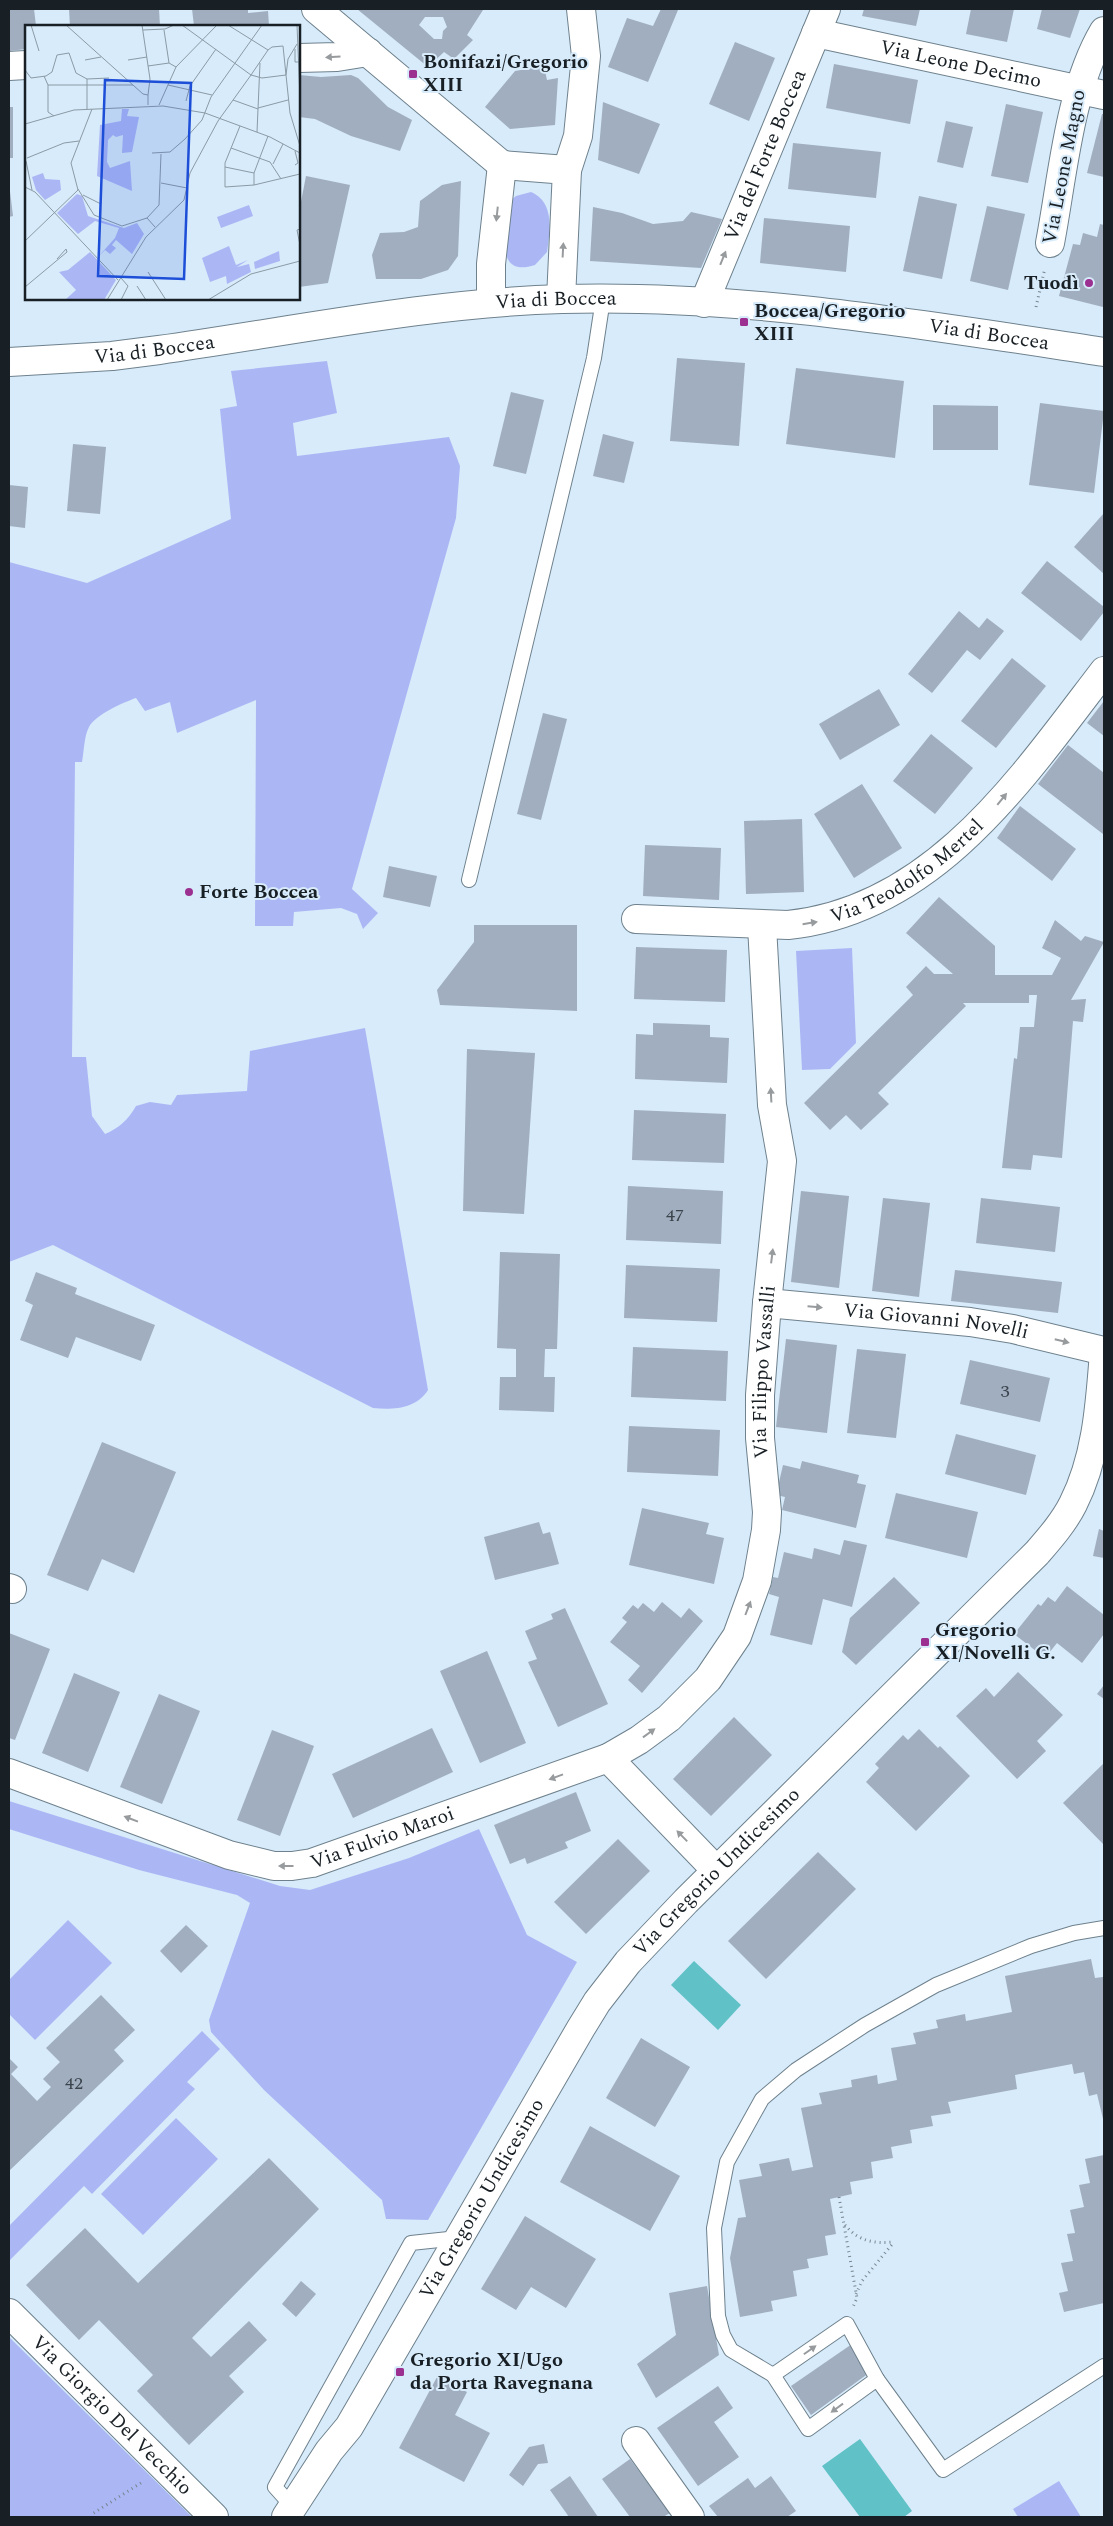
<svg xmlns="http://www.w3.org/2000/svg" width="1113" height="2526" font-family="Spectral,serif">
  <rect width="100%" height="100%" fill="#d7ebfa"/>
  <g fill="#abb7f5">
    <path d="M531,192c24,10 19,39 16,60l-12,13c-44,14 -28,-40 -25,-64l6,-5z"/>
    <path d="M327,361l10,52 -44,10 4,33 152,-19 11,29 -4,52 -104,371 26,24 -15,16 -6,-15 -16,-6 -47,4 -1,14h-38l1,-226 -79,33 -7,-31 -25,9 -9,-13c-12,4 -41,17 -47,29 -5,9 -5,25 -7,35h-7l-3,295h14l6,59 13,18c14,-6 23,-14 31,-28l14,-4 21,3 6,-10 70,-4 3,-40 115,-23 63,362c-12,19 -35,20 -55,18l-320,-163 -44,17v-700l78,21 144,-64 -11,-110 17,-3 -6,-35z"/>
    <polygon points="852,948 856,1043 830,1069 802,1070 796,951"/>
    <polygon points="9,1801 280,1886 310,1890 409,1858 479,1829 527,1935 577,1962 428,2220 386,2219 382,2200 264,2090 211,2032 209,2020 250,1903 237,1895 139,1870 9,1829"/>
    <polygon points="68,1920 112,1963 35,2040 9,2014 9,1980"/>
    <polygon points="202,2031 220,2049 187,2082 195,2089 92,2194 84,2186 9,2261 9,2226"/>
    <polygon points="176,2118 218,2159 143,2235 101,2194"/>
    <polygon points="9,2337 192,2517 9,2517"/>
    <polygon points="1059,2481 1081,2517 1018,2517 1013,2509"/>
  </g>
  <g fill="#60c1c6">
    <polygon points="694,1961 741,2005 718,2030 671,1985"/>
    <polygon points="860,2439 912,2511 904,2517 860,2517 822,2466"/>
  </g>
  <g fill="#a1aec0" fill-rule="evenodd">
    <polygon points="9,9 34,9 36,26 26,26 26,49 9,51"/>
    <polygon points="69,9 159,9 160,26 70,26"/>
    <polygon points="192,9 248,9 248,13 268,11 269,26 194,26"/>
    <path d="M357,9h121l5,1 -16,25 6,5 -19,19 -10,-7 -16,15zM425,17h18l4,10 -4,4 -1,8h-8l-15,-14z"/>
    <polygon points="661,9 678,10 648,82 608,67 627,18 653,26"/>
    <polygon points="864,9 920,9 916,26 862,16"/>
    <polygon points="971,9 1014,9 1007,42 966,34"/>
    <polygon points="1042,9 1080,9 1070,38 1037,29"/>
    <polygon points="735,42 775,58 749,121 709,104"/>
    <polygon points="834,64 918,80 910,124 826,108"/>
    <polygon points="544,66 547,80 558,78 555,125 510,129 485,107 515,71"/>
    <polygon points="299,75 321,77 351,75 358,78 388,107 412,120 400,151 351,136 315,119 299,117"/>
    <polygon points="603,102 660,124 639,174 598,160"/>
    <polygon points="1006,104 1043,112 1028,183 991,176"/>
    <rect x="9" y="107" width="4" height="51"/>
    <polygon points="1102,114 1104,114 1104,177 1087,173"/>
    <polygon points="946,121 973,127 963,168 937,162"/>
    <polygon points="793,143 881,152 876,198 788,189"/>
    <polygon points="306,176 350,185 328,283 299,287 299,212"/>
    <polygon points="461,181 458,256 448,270 421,279 376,279 372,255 380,233 404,232 418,227 420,201 442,185"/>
    <polygon points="9,183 13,216 9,217"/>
    <polygon points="919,196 957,204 942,279 903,271"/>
    <polygon points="987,206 1025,214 1008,290 970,281"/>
    <polygon points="593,207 622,213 653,224 683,221 691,212 722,219 701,268 590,261"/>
    <polygon points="764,218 850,226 846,272 760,263"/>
    <polygon points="1100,224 1104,225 1103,307 1059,296 1073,244 1080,245 1083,233 1097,237"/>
    <polygon points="677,358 745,363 739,446 670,441"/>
    <polygon points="796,368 904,381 895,458 786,444"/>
    <polygon points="511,392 544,400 526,474 493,466"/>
    <polygon points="1040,403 1104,411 1094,493 1029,485"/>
    <polygon points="933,405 998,406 998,450 933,450"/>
    <polygon points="603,434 634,442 624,483 593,476"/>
    <polygon points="73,444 106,447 100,514 67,511"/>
    <polygon points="9,485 28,487 25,528 9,526"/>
    <polygon points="1104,513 1104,574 1074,547"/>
    <polygon points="1047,561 1104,607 1104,612 1081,641 1021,593"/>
    <polygon points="959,611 979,628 987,618 1004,631 980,660 967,650 932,693 908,674"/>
    <polygon points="1012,658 1046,686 996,748 961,721"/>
    <polygon points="879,689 900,725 840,760 819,724"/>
    <polygon points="1104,701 1104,736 1087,723"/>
    <polygon points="543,713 567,719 541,820 517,814"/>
    <polygon points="931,734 973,768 935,814 893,781"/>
    <polygon points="1068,745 1104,773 1103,834 1038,784"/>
    <polygon points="862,784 902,848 854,878 814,814"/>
    <polygon points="1020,806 1076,849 1052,881 997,838"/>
    <polygon points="802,819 804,892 746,894 744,821"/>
    <polygon points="645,845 721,848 719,900 643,896"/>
    <polygon points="389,866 437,876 430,907 383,897"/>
    <polygon points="939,897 995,946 995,975 1052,975 1061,958 1042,948 1055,920 1081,941 1085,936 1104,942 1071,1000 1086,999 1083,1022 1073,1021 1062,1158 1033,1155 1031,1170 1002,1168 1014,1058 1017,1059 1020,1027 1034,1027 1037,995 1029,995 1029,1003 963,1003 966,1006 878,1093 889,1104 861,1130 846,1115 830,1130 804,1103 913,995 906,987 926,966 934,974 953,974 906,933"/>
    <polygon points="474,925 577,925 577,1011 440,1005 437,990 474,942"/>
    <polygon points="636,947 727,950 725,1002 634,999"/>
    <polygon points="653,1023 710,1025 710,1037 729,1038 727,1083 635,1079 636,1034 653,1035"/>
    <polygon points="467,1049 535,1053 524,1214 463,1211"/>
    <polygon points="634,1110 726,1114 724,1163 632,1160"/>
    <polygon points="628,1186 723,1191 721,1244 626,1240"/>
    <polygon points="801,1191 849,1196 839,1288 791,1282"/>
    <polygon points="883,1198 930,1203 919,1297 872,1291"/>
    <polygon points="981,1198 1060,1207 1055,1252 976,1243"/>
    <polygon points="500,1252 560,1254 557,1349 545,1349 544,1377 555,1377 554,1412 499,1410 500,1377 516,1377 516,1349 497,1348"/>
    <polygon points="626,1265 720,1269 717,1322 624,1318"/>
    <polygon points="955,1270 1062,1282 1058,1313 951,1301"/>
    <polygon points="36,1272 77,1288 75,1294 155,1325 141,1361 76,1337 68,1358 20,1340 33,1305 25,1301"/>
    <polygon points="786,1339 837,1345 827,1433 776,1427"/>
    <polygon points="633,1347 728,1351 726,1401 631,1397"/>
    <polygon points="857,1349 906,1354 896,1438 847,1433"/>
    <polygon points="970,1360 1050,1378 1040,1422 960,1404"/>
    <polygon points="629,1426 720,1430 718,1476 627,1472"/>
    <polygon points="956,1434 1036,1455 1026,1495 945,1474"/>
    <polygon points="102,1442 176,1472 134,1573 102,1559 88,1591 47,1575"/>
    <polygon points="802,1461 859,1475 857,1483 866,1485 856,1528 782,1510 785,1497 776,1495 783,1465 800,1469"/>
    <polygon points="896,1493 978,1512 967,1558 885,1538"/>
    <polygon points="642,1508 709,1523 706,1534 724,1538 714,1584 629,1565"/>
    <polygon points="539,1522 543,1534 550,1532 559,1564 495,1580 484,1537"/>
    <polygon points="1099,1529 1104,1531 1104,1558 1093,1556"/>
    <polygon points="844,1540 867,1545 852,1607 823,1599 812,1645 770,1635 779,1597 769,1594 773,1577 778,1578 784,1552 812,1559 814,1548 840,1555"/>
    <polygon points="894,1577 920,1603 856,1665 842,1652 850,1618"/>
    <polygon points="1067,1586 1104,1615 1104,1634 1082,1663 1057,1643 1045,1658 1014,1634 1038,1604 1041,1606 1048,1597 1055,1602"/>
    <polygon points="662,1602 681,1618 689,1608 703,1621 642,1693 628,1680 640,1666 610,1642 627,1622 622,1618 633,1605 638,1609 643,1603 654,1612"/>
    <polygon points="565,1608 608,1704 558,1727 528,1662 537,1659 525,1631 553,1619 551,1614"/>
    <polygon points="9,1633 50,1649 15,1740 9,1738"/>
    <polygon points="487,1651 526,1743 480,1763 440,1671"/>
    <polygon points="1018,1672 1063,1715 1037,1741 1046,1751 1017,1779 956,1716 986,1688 994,1697"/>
    <polygon points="74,1673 120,1692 88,1772 42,1753"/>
    <polygon points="1104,1685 1104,1699 1097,1694"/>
    <polygon points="159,1694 200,1711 162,1804 120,1787"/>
    <polygon points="734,1717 772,1755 711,1816 673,1779"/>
    <polygon points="432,1728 453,1772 353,1818 332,1774"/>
    <polygon points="919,1729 938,1748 940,1746 970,1776 916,1831 866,1782 879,1768 875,1764 903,1735 908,1740"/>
    <polygon points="272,1730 314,1746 280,1836 237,1820"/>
    <polygon points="1104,1763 1104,1845 1063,1803"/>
    <polygon points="576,1792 591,1831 565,1842 568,1848 527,1864 525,1858 510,1864 494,1825"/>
    <polygon points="618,1839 650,1871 586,1934 554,1902"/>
    <polygon points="818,1852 856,1889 766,1979 728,1941"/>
    <polygon points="186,1925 208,1946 181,1973 160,1951"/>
    <polygon points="1091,1959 1095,1978 1103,1977 1104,1984 1104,2123 1097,2094 1089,2096 1084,2072 1074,2074 1072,2064 1015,2075 1017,2089 948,2102 951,2113 931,2116 933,2126 910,2130 912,2143 891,2147 893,2158 871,2162 873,2178 850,2182 852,2194 830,2199 836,2234 825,2236 828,2255 807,2259 809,2268 793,2271 797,2296 771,2301 773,2311 740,2317 730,2258 738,2218 746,2217 739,2180 762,2176 759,2164 789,2158 792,2171 813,2167 801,2108 822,2104 819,2093 852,2087 851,2080 877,2075 878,2084 897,2080 891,2048 916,2044 913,2033 938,2028 936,2020 965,2014 966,2021 1012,2012 1005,1976"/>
    <polygon points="101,1995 135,2030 114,2050 124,2061 9,2171 9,2058 18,2067 11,2074 37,2101 51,2087 43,2079 60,2062 46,2048"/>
    <polygon points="641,2038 690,2067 655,2127 606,2098"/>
    <polygon points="590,2126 680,2176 650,2231 560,2182"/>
    <polygon points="1104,2155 1104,2303 1064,2312 1059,2293 1068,2291 1061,2263 1073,2261 1067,2234 1075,2233 1070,2210 1084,2207 1079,2185 1090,2183 1085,2159"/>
    <polygon points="269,2158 319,2209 192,2338 211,2357 249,2321 267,2340 229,2376 244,2392 189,2445 137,2391 153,2375 99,2320 79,2340 26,2285 85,2228 138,2283"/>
    <polygon points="525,2216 596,2259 566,2308 531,2287 516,2310 481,2289"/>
    <polygon points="301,2281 316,2294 296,2317 282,2304"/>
    <polygon points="707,2286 719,2355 656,2398 637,2364 676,2335 669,2293"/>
    <polygon points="852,2344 869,2373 811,2415 791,2386"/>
    <polygon points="437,2377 467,2392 455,2415 490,2433 464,2482 399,2448"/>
    <polygon points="718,2386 733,2408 714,2422 739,2457 698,2486 657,2428"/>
    <polygon points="544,2444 548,2463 538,2464 523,2486 509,2475 529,2447"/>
    <polygon points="630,2459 670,2513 663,2517 630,2517 602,2479"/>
    <polygon points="570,2476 598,2517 569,2517 550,2490"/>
    <polygon points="771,2476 796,2511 787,2517 718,2517 709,2506 748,2478 755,2488"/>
  </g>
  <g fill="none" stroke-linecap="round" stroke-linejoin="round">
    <defs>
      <g id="lane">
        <polyline points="469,880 594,358 603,299"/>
        <polyline points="773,2375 847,2324 877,2379 943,2470 1104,2366"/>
        <polyline points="877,2379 808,2429 773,2375 731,2350 723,2335 718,2316 714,2228 727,2162 762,2099 796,2070 865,2025 936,1985 1031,1946 1074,1933 1104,1928"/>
        <polyline points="292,2506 275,2487 411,2243 458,2238"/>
      </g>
      <g id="street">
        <path id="s1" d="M816,33l288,62"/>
        <polyline points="299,58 337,57 368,52"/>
        <polyline points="9,66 26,65"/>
        <polyline points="567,170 578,136 586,56 581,9"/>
        <path d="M1050,243c13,-68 19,-153 54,-212"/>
        <path id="s2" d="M704,303l122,-294"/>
        <path id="s3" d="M636,919l152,6c146,-15 234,-147 316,-254"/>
        <path id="s4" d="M767,1303l203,19 43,7 91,22"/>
        <polyline points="9,1588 12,1589"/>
        <path id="s5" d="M608,1758l31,-18 30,-22 39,-39 29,-43 20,-55 9,-51 1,-18 -7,-74v-43l7,-92 15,-142 -10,-56 -10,-179"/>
        <path id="s6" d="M9,1773l220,82 45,11h18l20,-3 296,-105 108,112"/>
        <path id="s7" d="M9,2313l205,204"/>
        <polyline points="636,2441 690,2517"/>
      </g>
      <g id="secondary">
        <polyline points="316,9 502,165"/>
        <polyline points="502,165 567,170 561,299"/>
        <polyline points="491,303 491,264 502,165"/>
        <path id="s8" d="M9,362l103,-6 47,-6c134,-19 268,-47 403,-51 181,-5 363,26 542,53"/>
        <path id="s9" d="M286,2517l43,-66 20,-24 232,-399 16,-26 31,-40 58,-61 351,-348c13,-15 27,-31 36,-49 24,-47 27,-101 31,-152"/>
      </g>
    </defs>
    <use href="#lane" stroke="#6e818d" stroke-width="16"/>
    <use href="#street" stroke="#6e818d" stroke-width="30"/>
    <use href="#secondary" stroke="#6e818d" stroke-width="30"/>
    <g stroke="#77858f" stroke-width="3" stroke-dasharray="1 4" stroke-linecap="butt">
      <polyline points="1036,307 1045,268"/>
      <polyline points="839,2197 857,2298 853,2307"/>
      <path d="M845,2225c13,16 29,19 49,17"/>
      <polyline points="856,2294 862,2281 894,2242"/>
      <polyline points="92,2517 92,2514 144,2481"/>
    </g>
    <use href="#lane" stroke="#fff" stroke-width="14"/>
    <use href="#street" stroke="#fff" stroke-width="28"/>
    <use href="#secondary" stroke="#fff" stroke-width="28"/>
  </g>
  <defs><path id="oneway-solid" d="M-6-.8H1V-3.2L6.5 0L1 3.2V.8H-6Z" transform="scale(1.25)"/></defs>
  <g fill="#989b9d">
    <use href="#oneway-solid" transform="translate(333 57) rotate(176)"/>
    <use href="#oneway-solid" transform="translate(497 214) rotate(96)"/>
    <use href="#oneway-solid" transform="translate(563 250) rotate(-87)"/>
    <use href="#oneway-solid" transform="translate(723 258) rotate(-68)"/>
    <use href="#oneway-solid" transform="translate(1002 799) rotate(-51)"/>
    <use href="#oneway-solid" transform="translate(810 923) rotate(-9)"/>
    <use href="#oneway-solid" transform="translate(771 1095) rotate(-93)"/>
    <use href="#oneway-solid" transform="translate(772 1256) rotate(-83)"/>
    <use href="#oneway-solid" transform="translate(815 1307) rotate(5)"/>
    <use href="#oneway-solid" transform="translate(1062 1341) rotate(14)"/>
    <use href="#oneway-solid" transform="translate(748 1608) rotate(-69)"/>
    <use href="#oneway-solid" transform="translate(649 1733) rotate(-36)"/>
    <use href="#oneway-solid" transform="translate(556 1777) rotate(160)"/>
    <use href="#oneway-solid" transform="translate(131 1819) rotate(-159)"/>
    <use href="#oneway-solid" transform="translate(682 1836) rotate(-134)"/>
    <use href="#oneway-solid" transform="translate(286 1866) rotate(180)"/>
    <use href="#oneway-solid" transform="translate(810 2350) rotate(-35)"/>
    <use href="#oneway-solid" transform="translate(837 2408) rotate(144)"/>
  </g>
  <g fill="#9b3091" stroke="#d7ebfa" stroke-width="2">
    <rect x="408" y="69" width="10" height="10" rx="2.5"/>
    <circle cx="1089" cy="283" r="5"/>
    <rect x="739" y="317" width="10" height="10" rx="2.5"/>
    <circle cx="189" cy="892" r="5"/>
    <rect x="920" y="1637" width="10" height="10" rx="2.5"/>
    <rect x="395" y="2367" width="10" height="10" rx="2.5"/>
  </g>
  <g text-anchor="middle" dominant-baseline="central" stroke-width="4" stroke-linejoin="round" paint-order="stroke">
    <g font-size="18" fill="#3b444c">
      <text x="675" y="1215">47</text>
      <text x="1005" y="1391">3</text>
      <text x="74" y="2083">42</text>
    </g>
    <g font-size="20" font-weight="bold" fill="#192025" stroke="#d7ebfa" text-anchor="start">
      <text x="423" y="62">Bonifazi/Gregorio<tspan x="423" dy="23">XIII</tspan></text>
      <text x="1079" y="283" text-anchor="end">Tuodì</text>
      <text x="754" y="311">Boccea/Gregorio<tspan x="754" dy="23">XIII</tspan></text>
      <text x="199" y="892">Forte Boccea</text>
      <text x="935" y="1630">Gregorio<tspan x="935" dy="23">XI/Novelli G.</tspan></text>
      <text x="410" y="2360">Gregorio XI/Ugo<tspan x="410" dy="23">da Porta Ravegnana</tspan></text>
    </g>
    <g font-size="20" fill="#192025" stroke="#d7ebfa">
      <text stroke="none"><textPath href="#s1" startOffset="148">Via Leone Decimo</textPath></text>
      <text stroke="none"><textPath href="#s2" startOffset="160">Via del Forte Boccea</textPath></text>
      <text transform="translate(1064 167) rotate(-79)">Via Leone Magno</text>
      <text stroke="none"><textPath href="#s8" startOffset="551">Via di Boccea</textPath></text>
      <text stroke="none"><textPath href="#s8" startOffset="986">Via di Boccea</textPath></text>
      <text stroke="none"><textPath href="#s8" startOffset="146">Via di Boccea</textPath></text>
      <text stroke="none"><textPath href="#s3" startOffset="285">Via Teodolfo Mertel</textPath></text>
      <text stroke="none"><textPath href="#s4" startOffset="170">Via Giovanni Novelli</textPath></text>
      <text stroke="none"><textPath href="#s5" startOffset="449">Via Filippo Vassalli</textPath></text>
      <text stroke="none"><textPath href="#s6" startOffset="394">Via Fulvio Maroi</textPath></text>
      <text stroke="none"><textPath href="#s9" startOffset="779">Via Gregorio Undicesimo</textPath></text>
      <text stroke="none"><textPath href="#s9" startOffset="374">Via Gregorio Undicesimo</textPath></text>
      <text stroke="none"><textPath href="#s7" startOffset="145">Via Giorgio Del Vecchio</textPath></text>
    </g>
  </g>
  <g transform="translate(25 25)">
    <rect width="275" height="275" fill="#d7ebfa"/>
    <path d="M97,84h7l-2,7 12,1 -7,35 -10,1 1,-18 -7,2 -3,-2 -5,5 -1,22 3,6 20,-7 2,30 -35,-15 3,-51 21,-4zM18,148l2,6 15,1 1,10 -16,10 -9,-10 -4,-13zM52,169l5,2 6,20 36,12 13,-5 7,11 -12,20 -16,-14 -4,5 4,3 -6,6 -5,-4 -7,7 17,-19 4,-10 -24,-7 -17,13 -21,-21zM224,180l4,11 -32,12 -4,-11zM204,221l7,19 12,-5 -11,7 12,-3 2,8 -24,12 -1,-8 -16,6 -8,-24zM254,226l1,10 -25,8 -1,-7zM65,227l26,28 -12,20h-39l11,-10 -17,-18 9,-2z" fill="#abb7f5"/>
    <path fill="none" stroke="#8b9aa5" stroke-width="1" d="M6,0l8,26M41,0l77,69 5,1v10M117,0l8,54 -2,16M203,0l40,25M272,0l3,73M118,5l22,-1 9,-4M139,5l5,33M272,19l-9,15 -2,16 4,38 10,33M270,24v13h5M60,35l16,-3M103,35l19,-3M123,41l21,-3 7,4M0,45l6,8 15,-2 6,-4 5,-17 12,-2 7,20 11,6v30M19,51l4,9v27l6,4M62,54l22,-1M23,60h85M143,60l44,10M208,75l25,9M161,76l4,-15 26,-37M134,80l17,-38 41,-42M233,83l30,-8M0,99l49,-14 89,-4 42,7 65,24 30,16M215,101l-15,37v24l29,-2 46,-11M232,107l3,-69M206,123l39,14 11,17M127,128l18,-1 15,-13 17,-19 9,-23 51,-72M2,133l37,-15 15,-2M1,136l6,29M248,139l10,-20M270,140l3,-2 -3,-12M200,142l29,6M136,158l26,5M229,160v-12l14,-37M0,162l10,5 83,88M53,164l16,26 28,11 25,-8 8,9M58,170l18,9M122,193l12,-13 2,-51M275,204l-3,1 3,15M0,216l53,-51 -7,-27 21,-54M123,247l18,28M96,253l7,8 -7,14M112,261l9,14M0,262l42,-35 -1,-3 -9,10M82,275l39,-63 38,-37 6,-27 28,-52 33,-46 17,-25 4,-3 11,-1 3,29 -24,3 -11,-3 -69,-50M183,275l43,-26 49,-13"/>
    <path fill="#1d4ed8" fill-opacity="0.15" stroke="#1d4ed8" stroke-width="2.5" d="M80,55l86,3 -7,196 -86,-3z"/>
    <rect width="275" height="275" fill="none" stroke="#192025" stroke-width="2.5"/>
  </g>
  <rect width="1113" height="2526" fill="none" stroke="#192025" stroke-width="20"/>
</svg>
